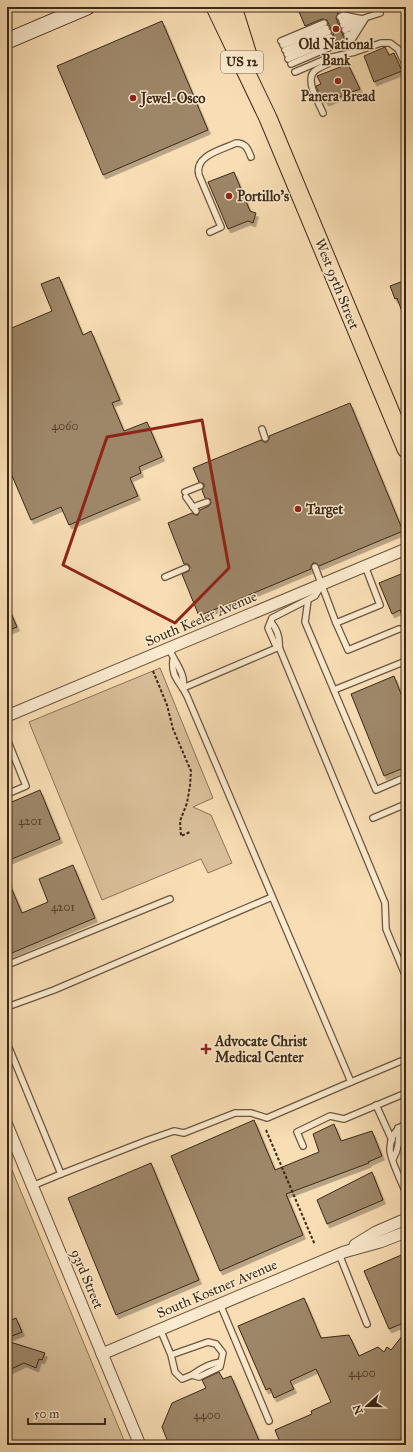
<svg xmlns="http://www.w3.org/2000/svg" width="413" height="1452" font-family="'IM FELL Great Primer',serif">
  <defs>
    <filter id="shadow"><feDropShadow dx="2.5" dy="4" stdDeviation="0" flood-color="#0004"/></filter>
  </defs>
  <rect width="100%" height="100%" fill="#f9deb5"/>
  <filter id="stains"><feTurbulence type="fractalNoise" baseFrequency=".005" numOctaves="4"/><feColorMatrix values="0 0 0 0 .2 0 0 0 0 .09 0 0 0 0 .02 0 0 0 .5 -.17"/></filter>
  <radialGradient id="worn" r=".72"><stop offset=".6" stop-color="#630" stop-opacity="0"/><stop offset="1" stop-color="#630" stop-opacity=".3"/></radialGradient>
  <g fill="#d9bf9a" stroke="#8a7458">
    <polygon points="160,668 213,798 193,807 211,815 232,863 208,873 201,859 102,900 29,722"/>
    <polygon points="7,1158 126,1445 7,1445"/>
  </g>
  <g fill="#9e8769" stroke="#3c2916" filter="url(#shadow)">
    <polygon points="297,7 336,7 338,13 336,18 343,36 346,42 351,43 335,50 337,46 336,40 327,20 322,19 305,26"/>
    <polygon points="162,21 208,130 103,175 57,66"/>
    <polygon points="385,47 389,55 394,53 402,71 374,82 364,56"/>
    <polygon points="348,64 360,89 326,102 324,98 321,99 316,86 321,84 317,76"/>
    <polygon points="234,172 250,211 256,213 253,223 248,221 228,229 208,182"/>
    <polygon points="59,277 83,335 91,331 120,400 112,403 124,431 147,422 162,457 139,467 141,473 130,478 138,496 69,525 61,507 31,520 7,464 7,330 52,311 41,284"/>
    <polygon points="406,280 406,319 405,320 397,298 395,299 390,286"/>
    <polygon points="350,403 403,531 319,566 316,563 313,563 311,566 311,569 199,616 182,574 189,571 190,567 188,564 184,564 168,523 192,513 195,515 198,515 200,510 209,506 211,503 210,499 205,498 202,490 204,487 204,484 199,482 193,468 261,440 264,442 267,442 269,439 269,436"/>
    <polygon points="406,572 406,626 400,610 392,614 379,583"/>
    <polygon points="7,604 17,627 7,631"/>
    <polygon points="394,676 403,699 406,698 406,767 384,776 351,694"/>
    <polygon points="40,790 60,839 7,861 7,804"/>
    <polygon points="73,865 95,918 7,955 7,878 22,913 48,902 39,879"/>
    <polygon points="254,1120 275,1170 319,1152 313,1134 334,1124 341,1141 372,1131 382,1156 368,1162 369,1163 286,1194 303,1235 220,1271 171,1156"/>
    <polygon points="151,1163 199,1280 116,1315 68,1198"/>
    <polygon points="372,1172 383,1200 327,1224 317,1200"/>
    <polygon points="406,1253 406,1322 389,1329 364,1271"/>
    <polygon points="304,1298 321,1338 349,1335 359,1356 378,1347 384,1352 387,1347 391,1350 406,1331 406,1445 281,1445 275,1430 312,1414 311,1411 331,1402 316,1369 290,1381 294,1389 274,1398 270,1388 266,1390 238,1326"/>
    <polygon points="16,1318 22,1332 7,1338 7,1322"/>
    <polygon points="7,1341 45,1353 42,1360 39,1359 36,1368 24,1363 7,1371"/>
    <polygon points="219,1372 223,1379 231,1376 261,1445 169,1445 162,1427 172,1403 206,1388 202,1380"/>
  </g>
  <g fill="none" stroke-linecap="round" stroke-linejoin="round">
    <defs>
      <g id="lane">
        <polyline points="340,17 343,15 362,19"/>
        <polyline points="342,21 353,20"/>
        <polyline points="343,25 380,13"/>
        <polyline points="345,30 358,23"/>
        <polyline points="347,35 351,34 356,28"/>
        <polyline points="349,39 353,38 365,19"/>
        <polyline points="281,41 324,23"/>
        <polyline points="283,45 326,28"/>
        <polyline points="285,50 328,32"/>
        <polyline points="287,54 330,37"/>
        <polyline points="288,59 332,41"/>
        <polyline points="291,64 333,46"/>
        <polyline points="295,72 328,58 355,52 381,43 390,43 398,49 406,66"/>
        <path d="M323,113c-4,-10 -20,-35 -7,-43 8,-5 17,-8 25,-14"/>
        <path d="M210,232l11,-5 -22,-52c-5,-20 23,-25 37,-32 10,0 12,6 15,14"/>
        <polyline points="262,429 265,438"/>
        <polyline points="185,492 200,486"/>
        <polyline points="186,497 196,511"/>
        <polyline points="193,507 207,502"/>
        <polyline points="365,566 380,605 336,623 348,650 399,629"/>
        <polyline points="315,567 336,623"/>
        <polyline points="165,577 186,568"/>
        <polyline points="308,600 305,622 376,790 406,777"/>
        <path d="M271,622c6,7 9,15 8,25l106,256 1,26 20,48"/>
        <polyline points="279,647 275,644 268,628 272,618 315,596 321,586"/>
        <path d="M169,648c5,14 17,25 14,40"/>
        <polyline points="183,688 279,647"/>
        <polyline points="334,690 406,661"/>
        <polyline points="7,739 26,786 7,794"/>
        <polyline points="373,818 406,804"/>
        <polyline points="7,965 170,899"/>
        <polyline points="7,1007 54,990 272,897"/>
        <path d="M7,1043l54,131 87,-34 26,-9 10,2 51,-20h16l16,5 84,-36 -164,-386c-7,-15 -16,-18 -14,-36"/>
        <polyline points="351,1082 406,1059"/>
        <polyline points="376,1105 392,1140"/>
        <path d="M406,1124c-11,5 -16,14 -16,26 0,9 12,33 16,43"/>
        <polyline points="303,1146 297,1132 330,1116 344,1119 406,1093"/>
        <path d="M393,1159c6,-10 7,-19 5,-31"/>
        <polyline points="32,1186 61,1174"/>
        <polyline points="339,1254 367,1324"/>
        <polyline points="220,1304 269,1421"/>
        <polyline points="160,1329 171,1355 175,1372 182,1379 192,1375 199,1377 220,1367 223,1353 216,1344 208,1342 171,1355"/>
        <path d="M192,1375c8,-6 19,-12 29,-13"/>
      </g>
      <g id="street">
        <polyline points="7,716 406,549"/>
        <polyline points="7,1125 140,1445"/>
        <polyline points="355,1245 376,1232 406,1219"/>
        <polyline points="102,1354 344,1252 380,1242 406,1232"/>
      </g>
      <polyline id="secondary" points="7,41 87,7"/>
      <g id="primary">
        <polyline points="215,7 268,118 406,449"/>
        <polyline points="233,7 249,58"/>
      </g>
    </defs>
    <use href="#lane" stroke="#6b563e" stroke-width="8"/>
    <use href="#street" stroke="#6b563e" stroke-width="13"/>
    <use href="#secondary" stroke="#3c2916" stroke-width="17"/>
    <use href="#primary" stroke="#3c2916" stroke-width="19"/>
    <g stroke="#3c2916" stroke-width="2" stroke-dasharray="3 2" stroke-linecap="butt">
      <polyline points="153,671 167,705 173,729 191,771 190,786 187,803 180,821 181,836 190,832"/>
      <polyline points="266,1130 315,1245"/>
    </g>
    <use href="#lane" stroke="#fbeacf" stroke-width="5.5"/>
    <use href="#street" stroke="#fbeacf" stroke-width="11"/>
    <use href="#secondary" stroke="#fbeacf" stroke-width="15"/>
    <use href="#primary" stroke="#f9deb5" stroke-width="17"/>
  </g>
  <path fill="none" stroke="#8f2418" stroke-width="3" stroke-linejoin="round" d="M202,420l27,148 -54,55 -112,-58 44,-128z"/>
  <g fill="#8f2418" stroke="#fbeacf" stroke-width="1.5">
    <circle cx="336" cy="29" r="4"/>
    <circle cx="338" cy="81" r="4"/>
    <circle cx="133" cy="98" r="4"/>
    <circle cx="229" cy="196" r="4"/>
    <circle cx="298" cy="509" r="4"/>
    <path d="M204 1043h4v4h4v4h-4v4h-4v-4h-4v-4h4z"/>
  </g>
  <g text-anchor="middle" dominant-baseline="central" stroke-width="3" stroke-linejoin="round" paint-order="stroke">
    <g font-size="12" fill="#54402b">
      <text x="65" y="426">4060</text>
      <text x="30" y="821">4201</text>
      <text x="63" y="907">4201</text>
      <text x="362" y="1373">4400</text>
      <text x="207" y="1415">4400</text>
    </g>
    <rect fill="#fbeacf" stroke="#75634e" stroke-width="1" x="221" y="51" width="42" height="22" rx="3"/>
    <g font-size="13" font-weight="bold" fill="#3c2916">
      <text x="242" y="62">US 12</text>
    </g>
    <g font-size="14" font-weight="bold" fill="#3c2916" stroke="#fbeacf" text-anchor="start">
      <text x="336" y="44" text-anchor="middle">Old National<tspan x="336" dy="16">Bank</tspan></text>
      <text x="338" y="96" text-anchor="middle">Panera Bread</text>
      <text x="141" y="98">Jewel-Osco</text>
      <text x="237" y="196">Portillo's</text>
      <text x="306" y="509">Target</text>
      <text x="215" y="1041">Advocate Christ<tspan x="215" dy="16">Medical Center</tspan></text>
    </g>
    <g font-size="14" fill="#3c2916" stroke="#fbeacf">
      <text transform="translate(337 284) rotate(68)">West 95th Street</text>
      <text transform="translate(201 619) rotate(-23)">South Keeler Avenue</text>
      <text transform="translate(87 1279) rotate(67)">93rd Street</text>
      <text transform="translate(217 1289) rotate(-23)">South Kostner Avenue</text>
    </g>
  </g>
  <rect width="413" height="1452" fill="none" stroke="#f9deb5" stroke-width="24"/>
  <rect x="8" y="8" width="397" height="1436" fill="none" stroke="#3c2916" stroke-width="2"/>
  <rect x="12" y="12" width="389" height="1428" fill="none" stroke="#3c2916"/>
  <g transform="translate(367 1406) rotate(249)" stroke="#fbeacf" stroke-width="3" paint-order="stroke">
  <path d="M0-3L7 15L0 10L-7 15Z" fill="#3c2916"/>
  <text y="-6" font-size="11" font-weight="bold" text-anchor="middle" fill="#3c2916">N</text>
  </g>
  <path d="M28 1418v6h77v-6" fill="none" stroke="#3c2916" stroke-width="2"/>
  <text x="34" y="1418" font-size="12" fill="#3c2916" stroke="#fbeacf" stroke-width="3" paint-order="stroke">50 m</text>
  <rect width="100%" height="100%" filter="url(#stains)"/>
  <rect width="100%" height="100%" fill="url(#worn)"/>
</svg>
